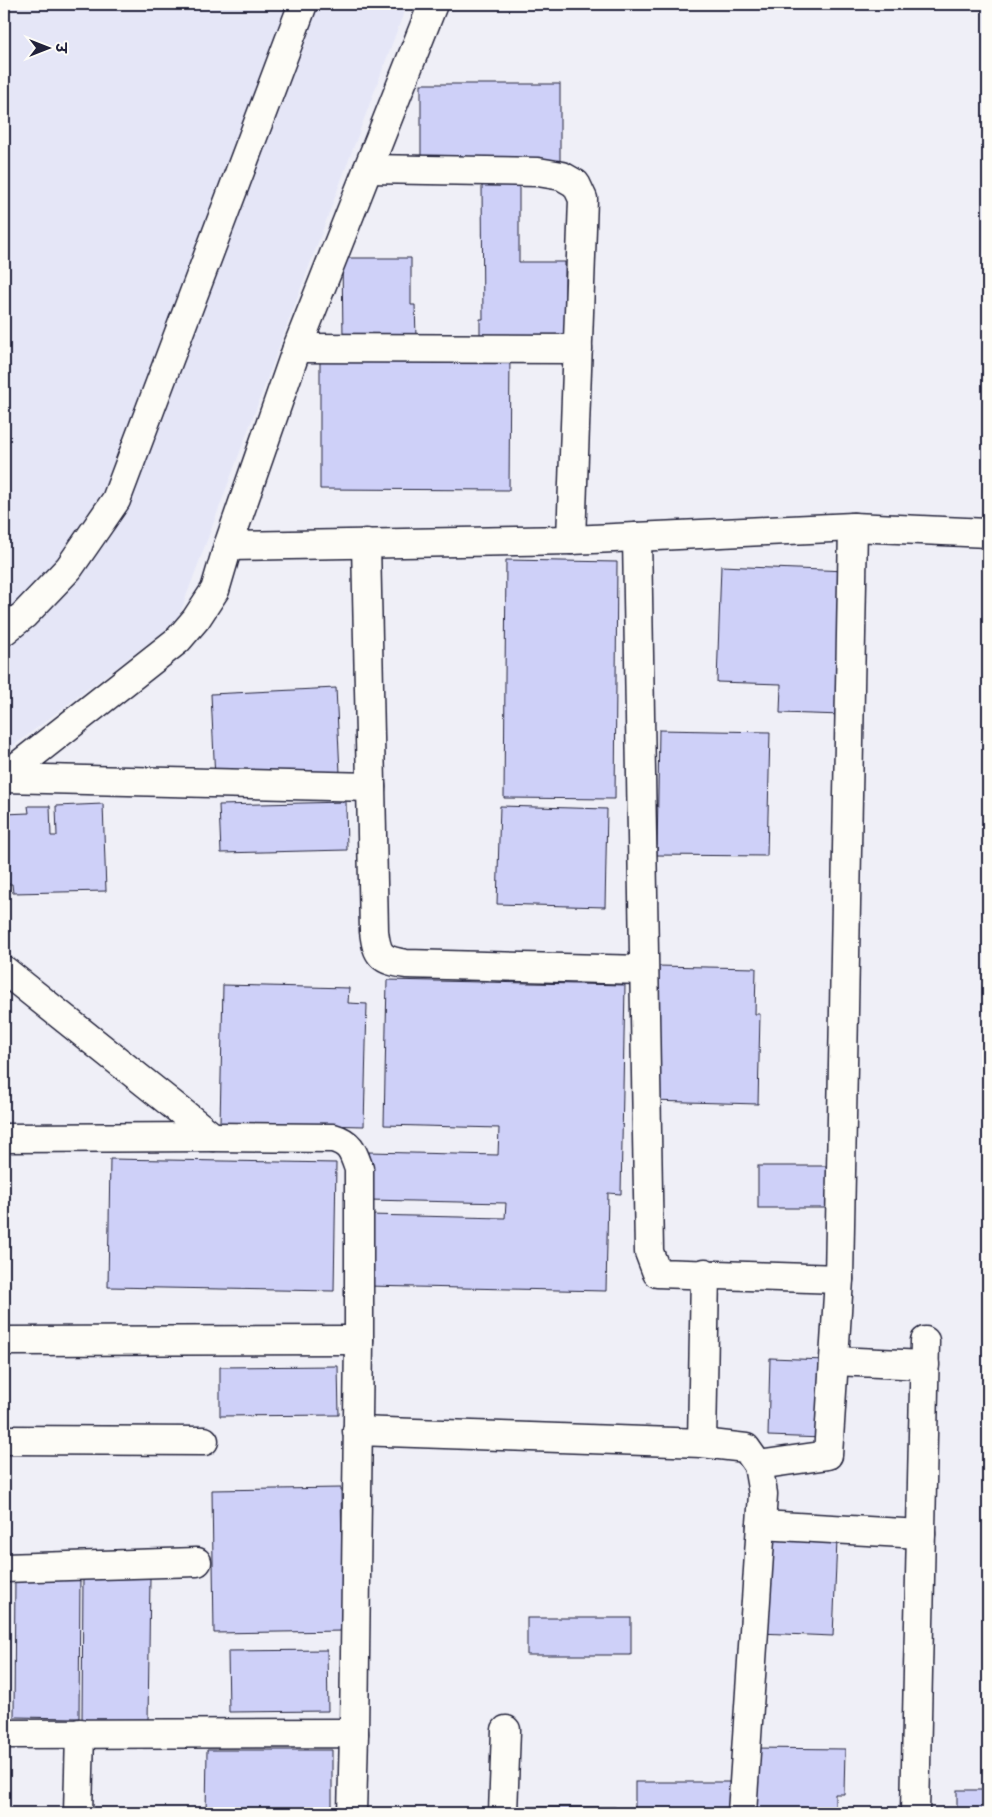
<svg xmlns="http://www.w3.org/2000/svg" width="992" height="1817" font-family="'Comic Neue','Playpen Sans Deva',sans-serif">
  <rect width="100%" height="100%" fill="#efeff7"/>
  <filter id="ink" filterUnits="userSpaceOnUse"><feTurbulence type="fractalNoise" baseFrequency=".02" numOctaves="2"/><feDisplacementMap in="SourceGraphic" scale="10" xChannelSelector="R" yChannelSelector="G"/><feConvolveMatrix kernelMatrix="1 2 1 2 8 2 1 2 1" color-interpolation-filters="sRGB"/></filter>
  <g filter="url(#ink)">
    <polygon fill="#e5e6f7" points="4,4 407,4 177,621 4,753"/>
    <g fill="#ced0f8" stroke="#22223b">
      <rect x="421" y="84" width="139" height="78"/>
      <polygon points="519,183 519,262 565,262 565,335 480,335 480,319 483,319 482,184"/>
      <polygon points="342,258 411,258 411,305 415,305 416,337 343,338"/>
      <polygon points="320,350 510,351 509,490 320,489"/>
      <polygon points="506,560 617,562 615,799 504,798"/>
      <polygon points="721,566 847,571 843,715 780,713 781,684 717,682"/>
      <polygon points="336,688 340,773 215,779 211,694"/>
      <polygon points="659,730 770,732 767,856 657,855"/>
      <polygon points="346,802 347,850 221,853 219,805"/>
      <polygon points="103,804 106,891 13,893 12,884 4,884 4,814 29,813 28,806 50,806 51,836 57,836 56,806"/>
      <polygon points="500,806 607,809 605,907 497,904"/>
      <polygon points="657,966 756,968 755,1014 760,1014 758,1104 651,1101"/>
      <polygon points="387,980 625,985 621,1194 608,1193 606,1291 367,1286 368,1215 505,1218 506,1203 368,1200 369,1152 498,1155 499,1128 384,1125"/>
      <polygon points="223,985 349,988 348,1003 367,1004 364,1126 220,1123"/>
      <polygon points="110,1159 336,1163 334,1291 108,1287"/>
      <rect x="758" y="1166" width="81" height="42"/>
      <polygon points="770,1358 826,1360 824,1438 768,1436"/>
      <polygon points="338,1366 339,1415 220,1416 220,1367"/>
      <polygon points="341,1488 343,1631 214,1633 212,1490"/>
      <polygon points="763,1537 837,1540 833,1636 759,1633"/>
      <polygon points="15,1575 80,1575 79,1718 14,1717"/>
      <polygon points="83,1577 150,1578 148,1721 82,1720"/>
      <rect x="527" y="1618" width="104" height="37"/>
      <polygon points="327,1650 328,1711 229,1712 228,1651"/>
      <polygon points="753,1748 845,1749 844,1794 835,1794 835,1813 752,1813"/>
      <polygon points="207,1750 332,1750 332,1813 206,1813"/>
      <rect x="635" y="1782" width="97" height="31"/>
      <rect x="957" y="1790" width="31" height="23"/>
      <rect x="510" y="1807" width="105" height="6"/>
    </g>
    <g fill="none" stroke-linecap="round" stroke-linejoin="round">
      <defs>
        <g id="minor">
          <polyline points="368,169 538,172 562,176 576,184 583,199 571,540"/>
          <polyline points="297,348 578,349"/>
          <polyline points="637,537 649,1252 657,1273 839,1279"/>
          <path d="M366,543l8,388c3,25 7,29 32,33l238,6"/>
          <polyline points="228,546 571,540 853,527 988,533"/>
          <polyline points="4,631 24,615 69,568 116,500 303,4"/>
          <polyline points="4,777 178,640 196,619 215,590 228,546 297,348 433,4"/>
          <polyline points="4,778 371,787"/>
          <polyline points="4,970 213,1137"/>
          <path d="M4,1138l209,-1 120,1c18,5 20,14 26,31v171l-5,393"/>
          <polyline points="4,1341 359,1340"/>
          <polyline points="834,1361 925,1365"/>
          <polyline points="357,1431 702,1443 746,1448 758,1465 763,1494 742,1813"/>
          <polyline points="4,1440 204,1441"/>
          <polyline points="702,1443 705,1273"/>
          <polyline points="758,1465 828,1455 839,1279 853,527"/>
          <polyline points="761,1525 921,1534"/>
          <polyline points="4,1568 197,1562"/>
          <polyline points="4,1734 354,1733 352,1813"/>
          <polyline points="78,1813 80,1733"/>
          <polyline points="503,1813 506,1730"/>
          <polyline points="915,1813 925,1341"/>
        </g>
      </defs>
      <use href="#minor" stroke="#22223b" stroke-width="31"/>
      <use href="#minor" stroke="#fdfcf7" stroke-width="28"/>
    </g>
  </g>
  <rect width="992" height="1817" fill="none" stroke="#fdfcf7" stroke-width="20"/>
  <rect x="10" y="10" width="972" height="1797" fill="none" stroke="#22223b" stroke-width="2" filter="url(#ink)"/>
  <g transform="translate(48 48) rotate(90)" stroke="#fdfcf7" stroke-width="4" paint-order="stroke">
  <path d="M0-4L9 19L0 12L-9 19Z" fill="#22223b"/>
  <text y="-8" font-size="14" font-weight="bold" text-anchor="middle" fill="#22223b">उ</text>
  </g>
</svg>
